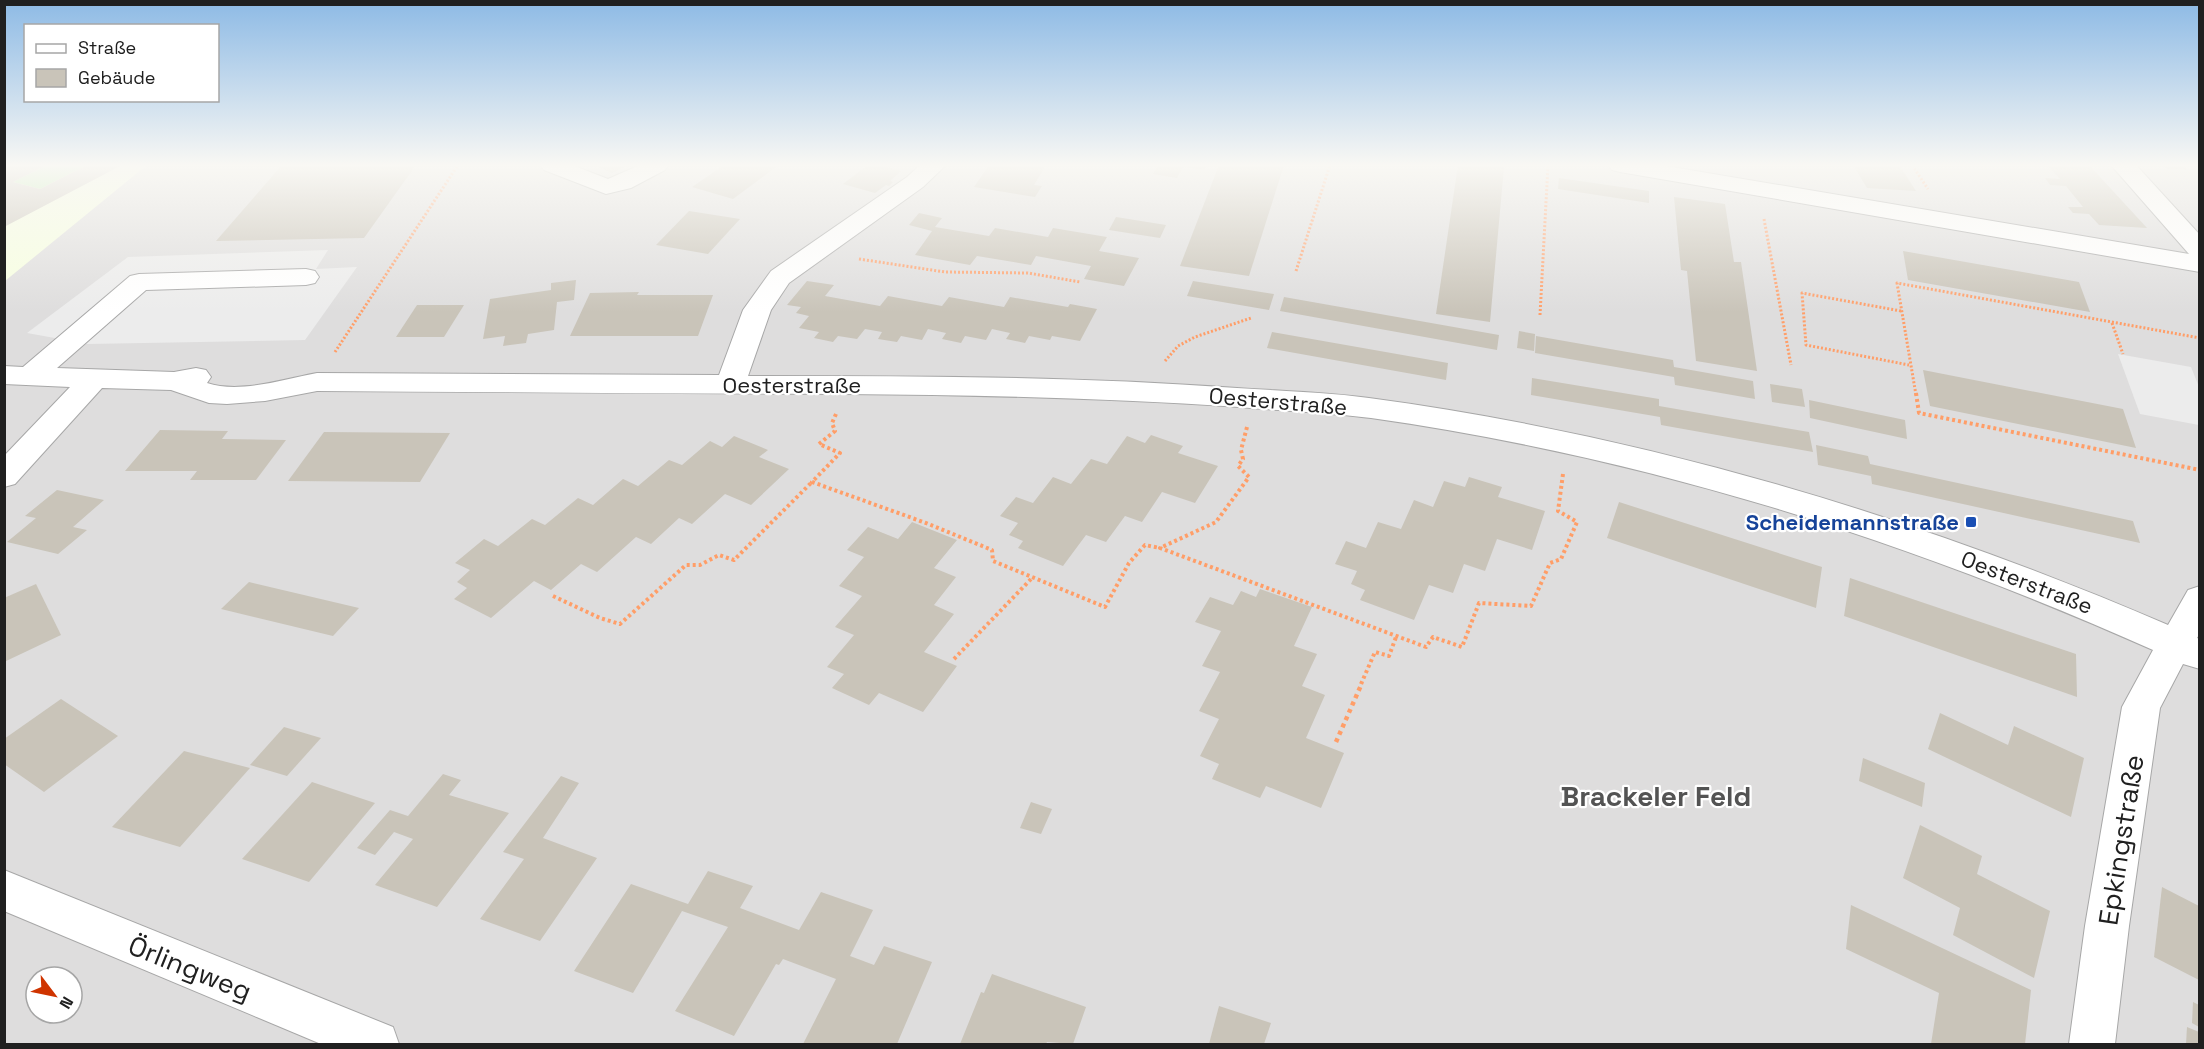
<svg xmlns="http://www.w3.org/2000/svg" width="2204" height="1049" font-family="'Space Grotesk',sans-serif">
  <rect width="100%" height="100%" fill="#f1f0e6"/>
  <path fill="#dedddd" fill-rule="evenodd" d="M5,165h2194v879h-2194zM36,977h36v36h-36z"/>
  <polygon fill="#f7ffe0" points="5,165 147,165 5,281"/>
  <polygon fill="#baedaa" points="47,165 87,165 40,189 13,182"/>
  <g fill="#ececec">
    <polygon points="328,250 316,269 357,267 305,340 88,344 27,333 128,257"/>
    <polygon points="2118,354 2191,367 2199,387 2199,425 2140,414"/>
  </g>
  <g fill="#c9c4b9">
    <polygon points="4,165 47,165 13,182 40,189 87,165 122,165 4,227"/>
    <polygon points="282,165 416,165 364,238 216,241"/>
    <polygon points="593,165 628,165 612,173"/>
    <polygon points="724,165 779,165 733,199 692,187"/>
    <polygon points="868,165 878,165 901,171 890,181 893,182 889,186 886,185 875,193 843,184"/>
    <polygon points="989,165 1046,165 1034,185 1042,186 1035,197 974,187"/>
    <polygon points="1158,165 1169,165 1183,167 1177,178 1153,174"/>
    <polygon points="1184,165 1207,165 1204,170 1183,167"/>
    <polygon points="1219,165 1284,165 1249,276 1180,266"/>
    <polygon points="1458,165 1504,167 1490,322 1436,314"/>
    <polygon points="1853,165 1899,165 1916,191 1867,188"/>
    <polygon points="2047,165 2089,165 2147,228 2099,225 2089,214 2073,213 2068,207 2083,207 2066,186 2050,185 2045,178 2060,179"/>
    <polygon points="2163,165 2182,165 2188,170 2167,169"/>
    <polygon points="1559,178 1649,191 1649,203 1558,189"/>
    <polygon points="1674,197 1725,204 1734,262 1741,262 1757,371 1696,361 1687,271 1681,270"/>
    <polygon points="689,211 740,219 708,254 656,245"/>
    <polygon points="919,213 942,218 935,227 989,236 995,228 1048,237 1053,228 1107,237 1099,251 1139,258 1124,286 1084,279 1091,266 1036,256 1031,265 977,256 970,265 915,255 932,231 909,225"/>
    <polygon points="1116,217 1166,225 1160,238 1109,230"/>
    <polygon points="1903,251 2079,282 2090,312 1908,280"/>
    <polygon points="576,280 574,300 557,302 554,330 528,334 526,343 503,346 505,336 483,339 490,299 551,290 551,283"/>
    <polygon points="807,281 834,285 825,296 880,306 888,296 942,306 949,297 1004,307 1010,297 1068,307 1070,304 1097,309 1080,341 1052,336 1050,340 1029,336 1025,343 1006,339 1010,333 992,329 986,340 965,336 961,343 942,339 946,333 928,329 922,340 901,336 897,342 878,339 882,332 865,329 857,339 838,336 833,342 814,338 819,332 799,328 809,316 796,313 801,307 787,305"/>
    <polygon points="1193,281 1261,292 1274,294 1269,310 1187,296"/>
    <polygon points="639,292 637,295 713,295 698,336 570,336 590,293"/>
    <polygon points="1284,297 1499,335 1497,350 1280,311"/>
    <polygon points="417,305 464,305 444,337 396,337"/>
    <polygon points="1519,331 1535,334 1534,351 1517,348"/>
    <polygon points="1272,332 1448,363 1446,380 1267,348"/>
    <polygon points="1536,336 1673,360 1674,367 1753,381 1755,399 1675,385 1674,377 1535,353"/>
    <polygon points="1923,370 2123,409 2136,448 1930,406"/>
    <polygon points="1532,378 1659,399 1659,406 1809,432 1813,452 1661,425 1660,417 1531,395"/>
    <polygon points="1770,384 1802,389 1805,407 1772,402"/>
    <polygon points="1809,400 1905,420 1907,439 1810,418"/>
    <polygon points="160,430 228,431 222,439 286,440 256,480 190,480 197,471 125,471"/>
    <polygon points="324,432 450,433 420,482 288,481"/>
    <polygon points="1151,435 1183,446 1178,453 1218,466 1195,503 1162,492 1142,522 1125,516 1106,542 1086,535 1063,566 1018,548 1023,541 1009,535 1018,523 1000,516 1016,497 1033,503 1053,477 1071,484 1091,459 1107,464 1127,436 1145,443"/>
    <polygon points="734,436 768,450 759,457 789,469 751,505 725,494 692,524 679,518 651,544 636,537 597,572 581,564 551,590 534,581 491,618 454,599 467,588 457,582 470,570 455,563 484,539 498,546 532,519 545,525 578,498 593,505 623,479 638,486 669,460 682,465 710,441 722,447"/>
    <polygon points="1816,445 1868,456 1870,464 2133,521 2140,543 1872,484 1871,476 1818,465"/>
    <polygon points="1469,477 1502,487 1498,497 1545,511 1532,550 1497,539 1485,571 1464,564 1453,593 1429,585 1414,620 1360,600 1365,590 1351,584 1357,571 1335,564 1346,541 1366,548 1378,522 1401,529 1414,500 1433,507 1444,481 1465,487"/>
    <polygon points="57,490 104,500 73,527 87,530 58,554 7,542 36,518 25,516"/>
    <polygon points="1619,502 1822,567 1816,608 1607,538"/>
    <polygon points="912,522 957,540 934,568 956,577 934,605 954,614 924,652 957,666 923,712 879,693 869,705 832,688 844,674 827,667 854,635 835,627 862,596 839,586 864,557 847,550 868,527 898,539"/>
    <polygon points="1850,578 2076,654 2077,697 1844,616"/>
    <polygon points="249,582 359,608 333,636 221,609"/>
    <polygon points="36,584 61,635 4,662 4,598"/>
    <polygon points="1260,589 1312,607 1294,646 1317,654 1302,686 1325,695 1306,738 1344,753 1321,808 1266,786 1260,798 1212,779 1219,764 1200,756 1219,719 1199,711 1220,672 1202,666 1221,631 1195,622 1210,597 1233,605 1241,591 1256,597"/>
    <polygon points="61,699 118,736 44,792 4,764 4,739"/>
    <polygon points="1940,713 2008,745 2014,726 2084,758 2071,817 1928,749"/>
    <polygon points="284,727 321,738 287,776 250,765"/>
    <polygon points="184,751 250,768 180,847 112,827"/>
    <polygon points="1863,758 1925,783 1922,807 1859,781"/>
    <polygon points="443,774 461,780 449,795 509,813 437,907 375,885 413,839 394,832 375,855 357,848 390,810 408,816"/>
    <polygon points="561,776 579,783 543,838 597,858 540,941 480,919 524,859 503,852"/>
    <polygon points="312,782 375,803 309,882 242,859"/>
    <polygon points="1031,802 1052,809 1041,834 1020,828"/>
    <polygon points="1920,825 1982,856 1977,874 2050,911 2034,978 1953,935 1960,908 1903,878"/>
    <polygon points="708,871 753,886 740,908 799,930 821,892 873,910 850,956 874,965 884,946 932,962 897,1044 803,1044 836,979 783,959 779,965 776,964 734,1036 675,1011 728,927 682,911 633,993 574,971 631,884 688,904"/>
    <polygon points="2162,887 2199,906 2199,980 2154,957"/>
    <polygon points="1851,905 2031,990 2025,1044 1931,1044 1939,993 1846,949"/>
    <polygon points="992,974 1086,1007 1073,1044 1047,1042 1046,1044 960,1044 981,992 984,993"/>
    <polygon points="2193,1002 2199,1005 2199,1027 2192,1023"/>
    <polygon points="1219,1006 1271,1023 1264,1044 1209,1044"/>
    <polygon points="2187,1027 2199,1032 2199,1044 2186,1044"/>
  </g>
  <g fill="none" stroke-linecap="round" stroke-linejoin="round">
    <defs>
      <g id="minor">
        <polygon points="540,165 572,165 608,179 640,165 669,165 665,170 631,188 606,194 544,170"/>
        <path d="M920,165h26l-23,22 -134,96 -18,27 -23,66c163,0 326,0 489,12 44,3 88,4 132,10 276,37 543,117 799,227l20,-35 12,-4v47l-3,5 3,1v30l-17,-5 -23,44 -31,218 -14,118h-46l16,-118 37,-219 31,-57c-252,-112 -508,-193 -782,-232 -44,-6 -88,-7 -132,-11 -131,-9 -263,-12 -395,-13 -175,0 -351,-2 -527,-3l-52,10 -38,3 -18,-1 -38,-13 -69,-2 -87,96 -11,3v-31l66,-69 -66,-3v-18l19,1 107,-91 9,-2 167,-5 9,2 4,6 -4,6 -9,2 -160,5 -89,78 117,4 22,-4 10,2 5,7 -4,6c33,11 77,-4 110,-10l402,2 24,-65 28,-39 136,-94z"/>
        <polygon points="1608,165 1660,165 2189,254 2111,165 2136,165 2200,235 2200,272 1620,172 1612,170"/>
        <polygon points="4,870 393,1027 399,1044 321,1044 4,911"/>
      </g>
    </defs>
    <use href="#minor" stroke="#a7a7a7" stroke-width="2"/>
    <g stroke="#ff9e68" stroke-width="3" stroke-dasharray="2 2" stroke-linecap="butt">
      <polyline points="1912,165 1928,189"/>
      <polyline points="1764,219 1791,365"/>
      <polyline points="859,259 945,272 1028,273 1080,282"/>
      <polyline points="1296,271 1330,165"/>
      <polyline points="1901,311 1802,293 1806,345 1909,365"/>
      <polyline points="1540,315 1548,165"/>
      <polyline points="2112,323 2123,354"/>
      <polyline points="335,352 458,165"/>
      <polyline points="1165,361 1178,346 1195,337 1251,318"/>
      <polyline points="1916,395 1897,283 2200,338"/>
    </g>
    <g stroke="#ff9e68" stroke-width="4" stroke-dasharray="3 3" stroke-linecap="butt">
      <polyline points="1916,393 1919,413 2200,470"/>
      <polyline points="836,414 832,423 835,431 819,444 840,453 812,482 926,523 992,550 993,561 1105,607 1129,563 1145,545 1160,548"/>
      <polyline points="1247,427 1241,450 1243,459 1238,466 1249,477 1216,522 1160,548 1426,647 1433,637 1462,647 1479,603 1531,606 1550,563 1561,559 1577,522 1558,511 1563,474"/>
      <polyline points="553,596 600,618 620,624 686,565 700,565 719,555 734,560 812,482"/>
      <polyline points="954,659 1032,578"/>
      <polyline points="1361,684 1375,652 1389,656 1396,637"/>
    </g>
    <polyline stroke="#ff9e68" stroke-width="4.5" stroke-dasharray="4 4" stroke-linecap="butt" points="1336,742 1362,683"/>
    <use href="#minor" fill="#fff" fill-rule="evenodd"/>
  </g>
  <linearGradient id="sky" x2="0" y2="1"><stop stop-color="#8dbae5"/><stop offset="0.53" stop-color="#f9f8f4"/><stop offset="1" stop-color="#f9f8f4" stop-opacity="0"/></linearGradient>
  <rect width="2204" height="312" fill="url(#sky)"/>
  <rect fill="#1a4fb4" stroke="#fff" stroke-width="2" x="1965" y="516" width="12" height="12" rx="3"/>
  <g text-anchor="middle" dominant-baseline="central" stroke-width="4.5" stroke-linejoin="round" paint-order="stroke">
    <g font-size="22" fill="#202020" stroke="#fff">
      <text x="792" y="385">Oesterstraße</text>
      <text transform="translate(1278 401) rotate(5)">Oesterstraße</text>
      <text transform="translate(2027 582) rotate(21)">Oesterstraße</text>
    </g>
    <g font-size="22" font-weight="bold" fill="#164399" stroke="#fff" text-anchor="end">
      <text x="1959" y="522">Scheidemannstraße</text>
    </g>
    <g font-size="27" fill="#202020" stroke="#fff">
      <text transform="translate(2121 840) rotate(-81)">Epkingstraße</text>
      <text transform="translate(190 968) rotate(22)">Örlingweg</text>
    </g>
    <g font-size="28" font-weight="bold" fill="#535353" stroke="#fff">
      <text x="1656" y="796">Brackeler Feld</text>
    </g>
  </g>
  <rect width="2204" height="1049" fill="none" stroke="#202020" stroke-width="12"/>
  <rect x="24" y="24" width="195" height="78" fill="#ffffff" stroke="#a6a6a6" stroke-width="1.5"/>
  <rect x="36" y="44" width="30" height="9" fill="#ffffff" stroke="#a6a6a6" stroke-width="1.5"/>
  <text x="78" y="54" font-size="18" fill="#202020">Straße</text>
  <rect x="36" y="69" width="30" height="18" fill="#c9c4b9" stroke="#a6a6a6" stroke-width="1.5"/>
  <text x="78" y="84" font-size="18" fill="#202020">Gebäude</text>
  <g transform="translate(54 995) rotate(122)"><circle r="28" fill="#ffffff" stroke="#a6a6a6" stroke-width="1.5"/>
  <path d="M0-4.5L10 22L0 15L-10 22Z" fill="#cf3400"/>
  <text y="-9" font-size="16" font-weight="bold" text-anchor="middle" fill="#202020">N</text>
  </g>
</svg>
